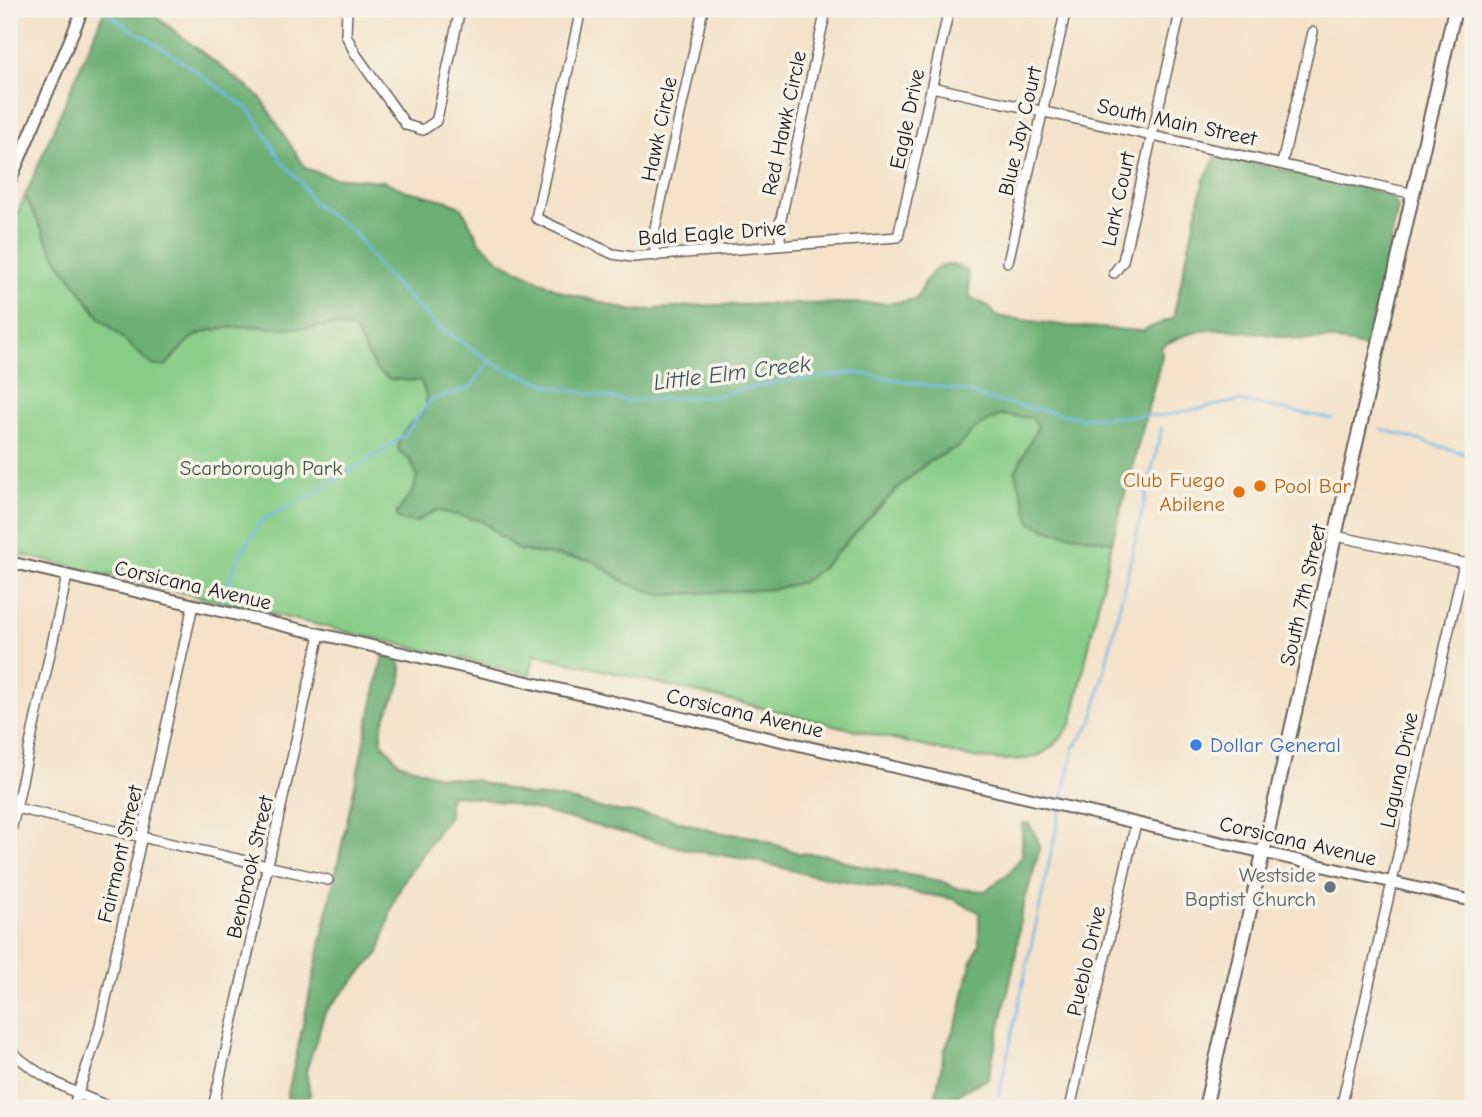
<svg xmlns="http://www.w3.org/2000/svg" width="1482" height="1117" font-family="'Comic Neue',sans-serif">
  <rect width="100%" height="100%" fill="#f7f3e8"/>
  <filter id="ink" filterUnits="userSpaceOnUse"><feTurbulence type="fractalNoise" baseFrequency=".0143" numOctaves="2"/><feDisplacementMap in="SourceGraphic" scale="14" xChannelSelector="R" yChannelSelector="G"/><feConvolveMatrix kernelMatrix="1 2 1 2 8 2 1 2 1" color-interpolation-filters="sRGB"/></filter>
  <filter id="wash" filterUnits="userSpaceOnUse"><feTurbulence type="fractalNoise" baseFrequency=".00686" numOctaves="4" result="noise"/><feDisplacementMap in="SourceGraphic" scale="28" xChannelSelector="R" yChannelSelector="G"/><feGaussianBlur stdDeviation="1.57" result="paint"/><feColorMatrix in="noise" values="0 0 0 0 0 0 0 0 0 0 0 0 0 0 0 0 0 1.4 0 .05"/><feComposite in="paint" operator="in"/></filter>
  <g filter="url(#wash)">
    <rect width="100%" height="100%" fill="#f4e2c9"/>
    <path fill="#87cd87" stroke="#527452" stroke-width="2" d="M25,196l29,58 46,63 53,49h13c9,-11 22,-28 36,-33 33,-11 70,-4 104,-5 17,-1 32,-5 48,1l14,27 22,23 31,2 8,25 -5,10 -13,6 -13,28 12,10 7,15 -3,14 2,33 20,-12 46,11 36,29 75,11 34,22 34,12 114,-6 27,-7 19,-13 75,-79 32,-28 31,-16 15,-17 26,-14 32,3 6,8 13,105 61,11 -40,180c-28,46 -50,38 -99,36l-438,-104 -5,21 -521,-123v-319z"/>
    <g fill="#6db074" stroke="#446648" stroke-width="2">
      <path d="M105,9h41l114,88 45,71 26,9 53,4 20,9 44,11 14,7 17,33 21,20 62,31 71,19 70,-6 190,-2 23,-4c11,-23 23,-46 52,-27l2,26 19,8 7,10 72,10 74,5 31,-13 31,-139 13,-24 151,34c13,4 27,5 30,20l-32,139c-14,-3 -29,-9 -42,-9 -9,0 -18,2 -27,0 -51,-7 -89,-21 -136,8l1,9 -50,186 -61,-11 -20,-8 -16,-51 23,-46 -6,-8 -32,-3 -26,14 -15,17 -31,16 -32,28 -75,79 -19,13 -27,7 -114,6 -34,-12 -34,-22 -75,-11 -36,-29 -46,-11 -20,12 -17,-2 -3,-6 18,-25 3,-14 -7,-15 -12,-10c2,-37 43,-25 23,-69l-31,-2 -14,-9 -22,-41c-16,-6 -31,-2 -48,-1 -34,1 -71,-6 -104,5 -15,5 -27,22 -36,33h-13l-53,-48 -46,-64 -29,-58z"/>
      <path d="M383,655l15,4c15,30 -22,52 -16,83l17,21 39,13 40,5 53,15 32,2 41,11 62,8 49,15 40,5 43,16 31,2 27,10 85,16 18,8 26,2 24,-18 13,-17v-33l7,1 9,16 1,12 -18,62 -6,46 -27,119c-16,6 -31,13 -38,29h-17l12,-59 14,-32 12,-54 8,-18v-33l-26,-13 -148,-25 -48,-13 -67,-11 -181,-47 -53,-8 -7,1v20l-44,63 -11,22 -15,52 -54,59 -19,60 4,22 -4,12 -19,-8z"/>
    </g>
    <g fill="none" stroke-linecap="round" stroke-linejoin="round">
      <g stroke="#6eb9e7" stroke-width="2.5">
        <polyline points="107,14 175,56 252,112 282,162 300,181 313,203 353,231 380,269 436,325 498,366 554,387 627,401 716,396 782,381 857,373 968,392 985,399 1082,418 1166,415 1239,401 1332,419"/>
        <polyline points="1381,429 1473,456"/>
        <polyline points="220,607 237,560 261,521 320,490 390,446 403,436 431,400 470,388 490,361"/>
        <polyline points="1062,802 1074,748 1092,722 1162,428"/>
        <polyline points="999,1095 1061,808"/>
      </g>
    </g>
  </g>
  <g filter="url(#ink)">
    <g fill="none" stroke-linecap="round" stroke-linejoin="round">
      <defs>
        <g id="minor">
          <polyline points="347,9 346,35 355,53 406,125 423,130 436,121 438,114 460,9"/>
          <polyline points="581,9 536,218 613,254 632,257 898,237 949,9"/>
          <polyline points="932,87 1414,194"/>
          <polyline points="1282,163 1313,32"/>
          <polyline points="781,245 779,228 826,9"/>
          <polyline points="656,256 653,237 703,9"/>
          <polyline points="1008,262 1066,9"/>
          <polyline points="1114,273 1123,261 1181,9"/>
          <polyline points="1336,536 1473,565"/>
          <polyline points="16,808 328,880"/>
          <polyline points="9,840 67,576"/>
          <path d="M9,1049c30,29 64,43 103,59"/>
          <polyline points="73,1108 99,1030 193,605"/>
          <polyline points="213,1108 320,634"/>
          <polyline points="1070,1108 1136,823"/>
          <polyline points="1341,1108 1464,563"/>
        </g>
        <g id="tertiary">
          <polyline points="9,184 83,9"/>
          <polyline points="9,562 1473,901"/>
        </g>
        <polyline id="secondary" points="1205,1108 1455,9"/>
      </defs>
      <use href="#minor" stroke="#686159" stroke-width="12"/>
      <use href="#tertiary" stroke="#686159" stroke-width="14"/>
      <use href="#secondary" stroke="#686159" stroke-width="16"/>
      <use href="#minor" stroke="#fff" stroke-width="9"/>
      <use href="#tertiary" stroke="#fff" stroke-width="10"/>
      <use href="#secondary" stroke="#fff" stroke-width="12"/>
    </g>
  </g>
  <g fill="#e8710a" stroke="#f7f3e8" stroke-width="2.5">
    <circle cx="1260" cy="486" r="7"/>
    <circle cx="1239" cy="492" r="7"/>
  </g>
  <circle fill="#3f7fe0" stroke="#f7f3e8" stroke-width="2.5" cx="1196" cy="745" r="7"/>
  <circle fill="#6b7280" stroke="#f7f3e8" stroke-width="2.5" cx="1330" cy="887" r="7"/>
  <g text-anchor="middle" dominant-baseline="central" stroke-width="7" stroke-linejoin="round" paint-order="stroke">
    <g font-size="21" fill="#1c1c1c" stroke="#f7f3e8">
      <text transform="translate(907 119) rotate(-78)">Eagle Drive</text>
      <text transform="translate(1177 122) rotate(12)">South Main Street</text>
      <text transform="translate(784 123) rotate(-78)">Red Hawk Circle</text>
      <text transform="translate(659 129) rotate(-78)">Hawk Circle</text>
      <text transform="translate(1020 131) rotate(-77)">Blue Jay Court</text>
      <text transform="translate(1118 199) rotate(-78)">Lark Court</text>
      <text transform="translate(712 233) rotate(-4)">Bald Eagle Drive</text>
      <text transform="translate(193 585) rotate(13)">Corsicana Avenue</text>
      <text transform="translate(1303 595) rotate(-77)">South 7th Street</text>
      <text transform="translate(745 713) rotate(13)">Corsicana Avenue</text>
      <text transform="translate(1399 770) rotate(-78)">Laguna Drive</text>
      <text transform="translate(1298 841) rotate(13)">Corsicana Avenue</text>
      <text transform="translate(120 854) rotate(-77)">Fairmont Street</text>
      <text transform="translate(250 867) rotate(-77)">Benbrook Street</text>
      <text transform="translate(1086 961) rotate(-77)">Pueblo Drive</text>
    </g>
    <g font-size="21" fill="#415a41" stroke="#f7f3e8">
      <text x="261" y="468">Scarborough Park</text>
    </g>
    <g font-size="21" fill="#c56008" stroke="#f7f3e8" text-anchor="end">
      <text x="1225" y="480">Club Fuego<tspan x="1225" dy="24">Abilene</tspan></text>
      <text x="1274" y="486" text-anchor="start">Pool Bar</text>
    </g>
    <g font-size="21" fill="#366cbe" stroke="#f7f3e8" text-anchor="start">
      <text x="1210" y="745">Dollar General</text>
    </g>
    <g font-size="21" fill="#5b616d" stroke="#f7f3e8" text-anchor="end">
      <text x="1316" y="875">Westside<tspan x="1316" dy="24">Baptist Church</tspan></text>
    </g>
    <g font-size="23" font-style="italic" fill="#395363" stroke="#f7f3e8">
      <text transform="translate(732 373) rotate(-7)">Little Elm Creek</text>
    </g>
  </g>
  <rect width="1482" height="1117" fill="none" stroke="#f7f3e8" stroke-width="35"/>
</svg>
